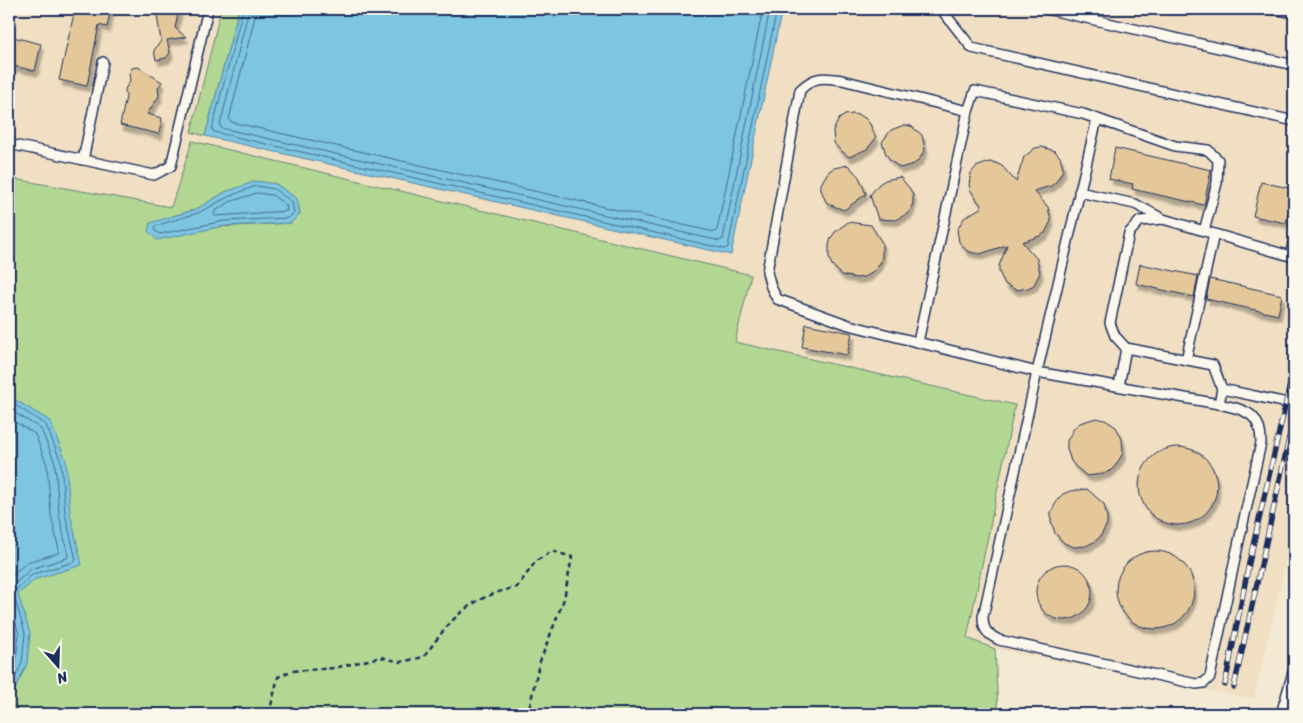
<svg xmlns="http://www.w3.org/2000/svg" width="1303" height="723" font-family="Sriracha,sans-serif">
  <defs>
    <filter id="shadow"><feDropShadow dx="3" dy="5.5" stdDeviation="1" flood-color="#0004"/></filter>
  </defs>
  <rect width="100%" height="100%" fill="#f4e9d3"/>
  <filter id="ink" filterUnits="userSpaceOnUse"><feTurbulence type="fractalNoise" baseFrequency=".02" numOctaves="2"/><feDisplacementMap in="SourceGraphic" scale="10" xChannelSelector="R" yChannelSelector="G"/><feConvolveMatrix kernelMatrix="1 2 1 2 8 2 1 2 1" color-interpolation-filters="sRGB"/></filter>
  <g filter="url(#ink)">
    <polygon fill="#f0dfc2" points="9,9 221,9 191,131 205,136 239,9 1294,9 1294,527 1254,699 995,649 967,638 1015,405 734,342 750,275 192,141 171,207 9,178"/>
    <g fill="#b2d792" stroke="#668378" fill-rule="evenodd">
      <polygon points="221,9 239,9 205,136 191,132"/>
      <path d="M192,141l559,134 -16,67 280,63 -48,233 28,11 3,65h-989v-536l162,29zM276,184l21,15 3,14 -9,10 -72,4 -46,-11 24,-7 28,-17z"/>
      <polygon points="1294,682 1294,714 1284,714"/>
    </g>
    <g fill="#7ec5df" stroke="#5689ab">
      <polygon points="239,9 782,9 731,255 205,136"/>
      <polygon points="256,181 276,184 297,199 300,214 291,223 224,226 157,240 148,231 150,223 197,209 225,192"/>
      <polygon points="9,396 50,421 66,461 70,513 82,565 36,579 18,594 30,633 27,664 9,702"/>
    </g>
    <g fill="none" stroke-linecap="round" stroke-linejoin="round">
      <g stroke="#436b92" stroke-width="1">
        <polyline points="243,9 212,129 214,132 725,249 728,247 777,9"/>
        <polyline points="249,9 220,125 221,128 720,241 723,239 770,9"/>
        <polyline points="257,9 229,119 231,122 714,232 717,230 763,9"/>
        <polygon points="256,186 274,189 292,202 294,213 288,218 224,221 160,234 154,230 155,226 198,213 228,197"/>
        <polygon points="257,193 272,195 286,205 287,211 216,216 214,215 215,211 230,202"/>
        <polyline points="9,401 46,425 61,462 65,513 76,560 74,562 33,574 14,592 14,596 25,633 22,663 9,690"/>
        <polyline points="9,409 41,429 55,463 59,514 68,555 67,558 31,569 9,589"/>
        <polyline points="9,418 35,434 47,465 51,515 59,550 58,553 27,562 9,578"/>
        <polyline points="9,602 19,634 16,661 9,676"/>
      </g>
    </g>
    <g fill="#e5c899" stroke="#1b2f5e" filter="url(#shadow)">
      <polygon points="75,9 93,13 94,9 111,9 107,27 99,25 87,86 59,80"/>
      <polygon points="156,9 179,9 175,28 186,37 167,40 170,53 166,58 156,60 154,50 161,41"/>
      <polygon points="9,36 41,44 35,71 9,65"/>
      <polygon points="138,67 162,82 158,88 159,96 147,114 162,118 159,134 120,125 126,97 125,89 130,81 129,73 132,68"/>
      <polygon points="852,114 859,115 865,118 870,124 876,138 867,149 849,157 838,148 834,143 833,131 839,119 845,115"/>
      <polygon points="904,125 911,126 922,135 925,149 919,160 914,164 900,168 890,160 886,154 882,142 891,130"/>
      <polygon points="1042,147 1055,151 1060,157 1062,163 1063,170 1056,182 1051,186 1034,191 1048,207 1051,221 1045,233 1040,236 1022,242 1037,259 1040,273 1034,285 1028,288 1016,290 1005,284 999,272 999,266 1007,245 980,254 974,253 967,251 959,242 957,230 964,218 982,207 971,191 969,185 971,173 976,167 989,162 996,163 1002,166 1016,182 1024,157 1035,148"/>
      <polygon points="1115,148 1211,170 1204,205 1132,189 1133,184 1109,179"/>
      <polygon points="848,165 859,177 866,194 844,210 831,205 826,202 821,190 821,184 828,172 834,168"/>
      <polygon points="900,177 910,189 913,195 913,202 911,209 907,214 895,220 878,219 870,195 879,184 885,180"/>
      <polygon points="1261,182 1293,189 1286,223 1253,216"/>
      <polygon points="848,222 871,225 882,243 882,257 880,264 869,275 863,277 856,278 842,275 832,265 829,258 829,245 831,238 835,232"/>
      <polygon points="1140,264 1198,276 1194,297 1136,284"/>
      <polygon points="1210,279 1282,295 1278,315 1206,299"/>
      <polygon points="806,324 852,333 847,355 802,347"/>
      <polygon points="1096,418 1105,420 1116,427 1122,439 1123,453 1116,465 1110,471 1102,474 1087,476 1076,467 1071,461 1067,449 1067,441 1074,428 1080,423"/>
      <circle cx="1178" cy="486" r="39"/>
      <polygon points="1087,489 1104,504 1107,517 1107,524 1100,537 1094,542 1086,546 1074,547 1064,543 1055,533 1051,521 1051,512 1058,499 1063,494 1070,491"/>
      <circle cx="1155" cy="590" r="39"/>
      <circle cx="1064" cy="592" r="28"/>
    </g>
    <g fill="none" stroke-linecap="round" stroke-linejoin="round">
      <defs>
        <g id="lane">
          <polyline points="941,9 972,48 1294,121"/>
          <polyline points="1046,9 1294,65"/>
          <polyline points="1274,9 1294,13"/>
          <polyline points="968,111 975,91 1083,114 1175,146 1208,150 1218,160 1217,183 1204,231"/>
          <polyline points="9,144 154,175 171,166 208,9"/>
          <polyline points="83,160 103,62"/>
          <polyline points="1079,192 1135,204 1163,219"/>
          <polyline points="1290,256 1163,219 1140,221 1129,233 1110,323 1115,336 1126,348 1213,365 1222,389 1292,404 1294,395"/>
          <polyline points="1294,257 1290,256 1294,240"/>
          <path d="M918,342l50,-231 -126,-31c-19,-3 -28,-4 -42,10l-33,182 4,15 6,12 72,26 188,47 60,-253"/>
          <polyline points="1186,360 1214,234"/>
          <polyline points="1119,386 1126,348"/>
          <path d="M1219,404l-182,-32 -54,245c0,13 4,17 16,23l197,44 8,-1 6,-6 25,-118 26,-116c0,-31 -16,-33 -42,-39l3,-15"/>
          <polyline points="1281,714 1294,669"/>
        </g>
      </defs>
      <use href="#lane" stroke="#1b2f5e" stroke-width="12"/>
      <path stroke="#1b2f5e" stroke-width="2.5" stroke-dasharray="5 4" stroke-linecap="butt" d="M269,714l9,-37 13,-6 43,-3 47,-11 19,5 24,-5c28,-40 44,-59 93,-70l19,-26 16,-10 20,6 -8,42 -25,65 -11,50"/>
      <use href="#lane" stroke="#fbf7ec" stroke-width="9"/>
      <defs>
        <g id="rail">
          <polyline points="1225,685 1249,563 1294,367"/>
          <polyline points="1234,687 1294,416"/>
        </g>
      </defs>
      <use href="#rail" stroke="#1b2f5e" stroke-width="5.5"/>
      <use href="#rail" stroke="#fbf7ec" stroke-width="4" stroke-dasharray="11" stroke-linecap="butt"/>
    </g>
  </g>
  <rect width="1303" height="723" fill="none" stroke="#fbf7ec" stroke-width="30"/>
  <rect x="15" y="15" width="1273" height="693" fill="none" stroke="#1b2f5e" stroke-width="2" filter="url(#ink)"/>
  <g transform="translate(58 666) rotate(160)" stroke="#fbf7ec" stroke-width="4" paint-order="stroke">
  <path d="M0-4L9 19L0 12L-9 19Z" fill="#1b2f5e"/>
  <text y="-8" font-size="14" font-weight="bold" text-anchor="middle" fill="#1b2f5e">N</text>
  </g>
</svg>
